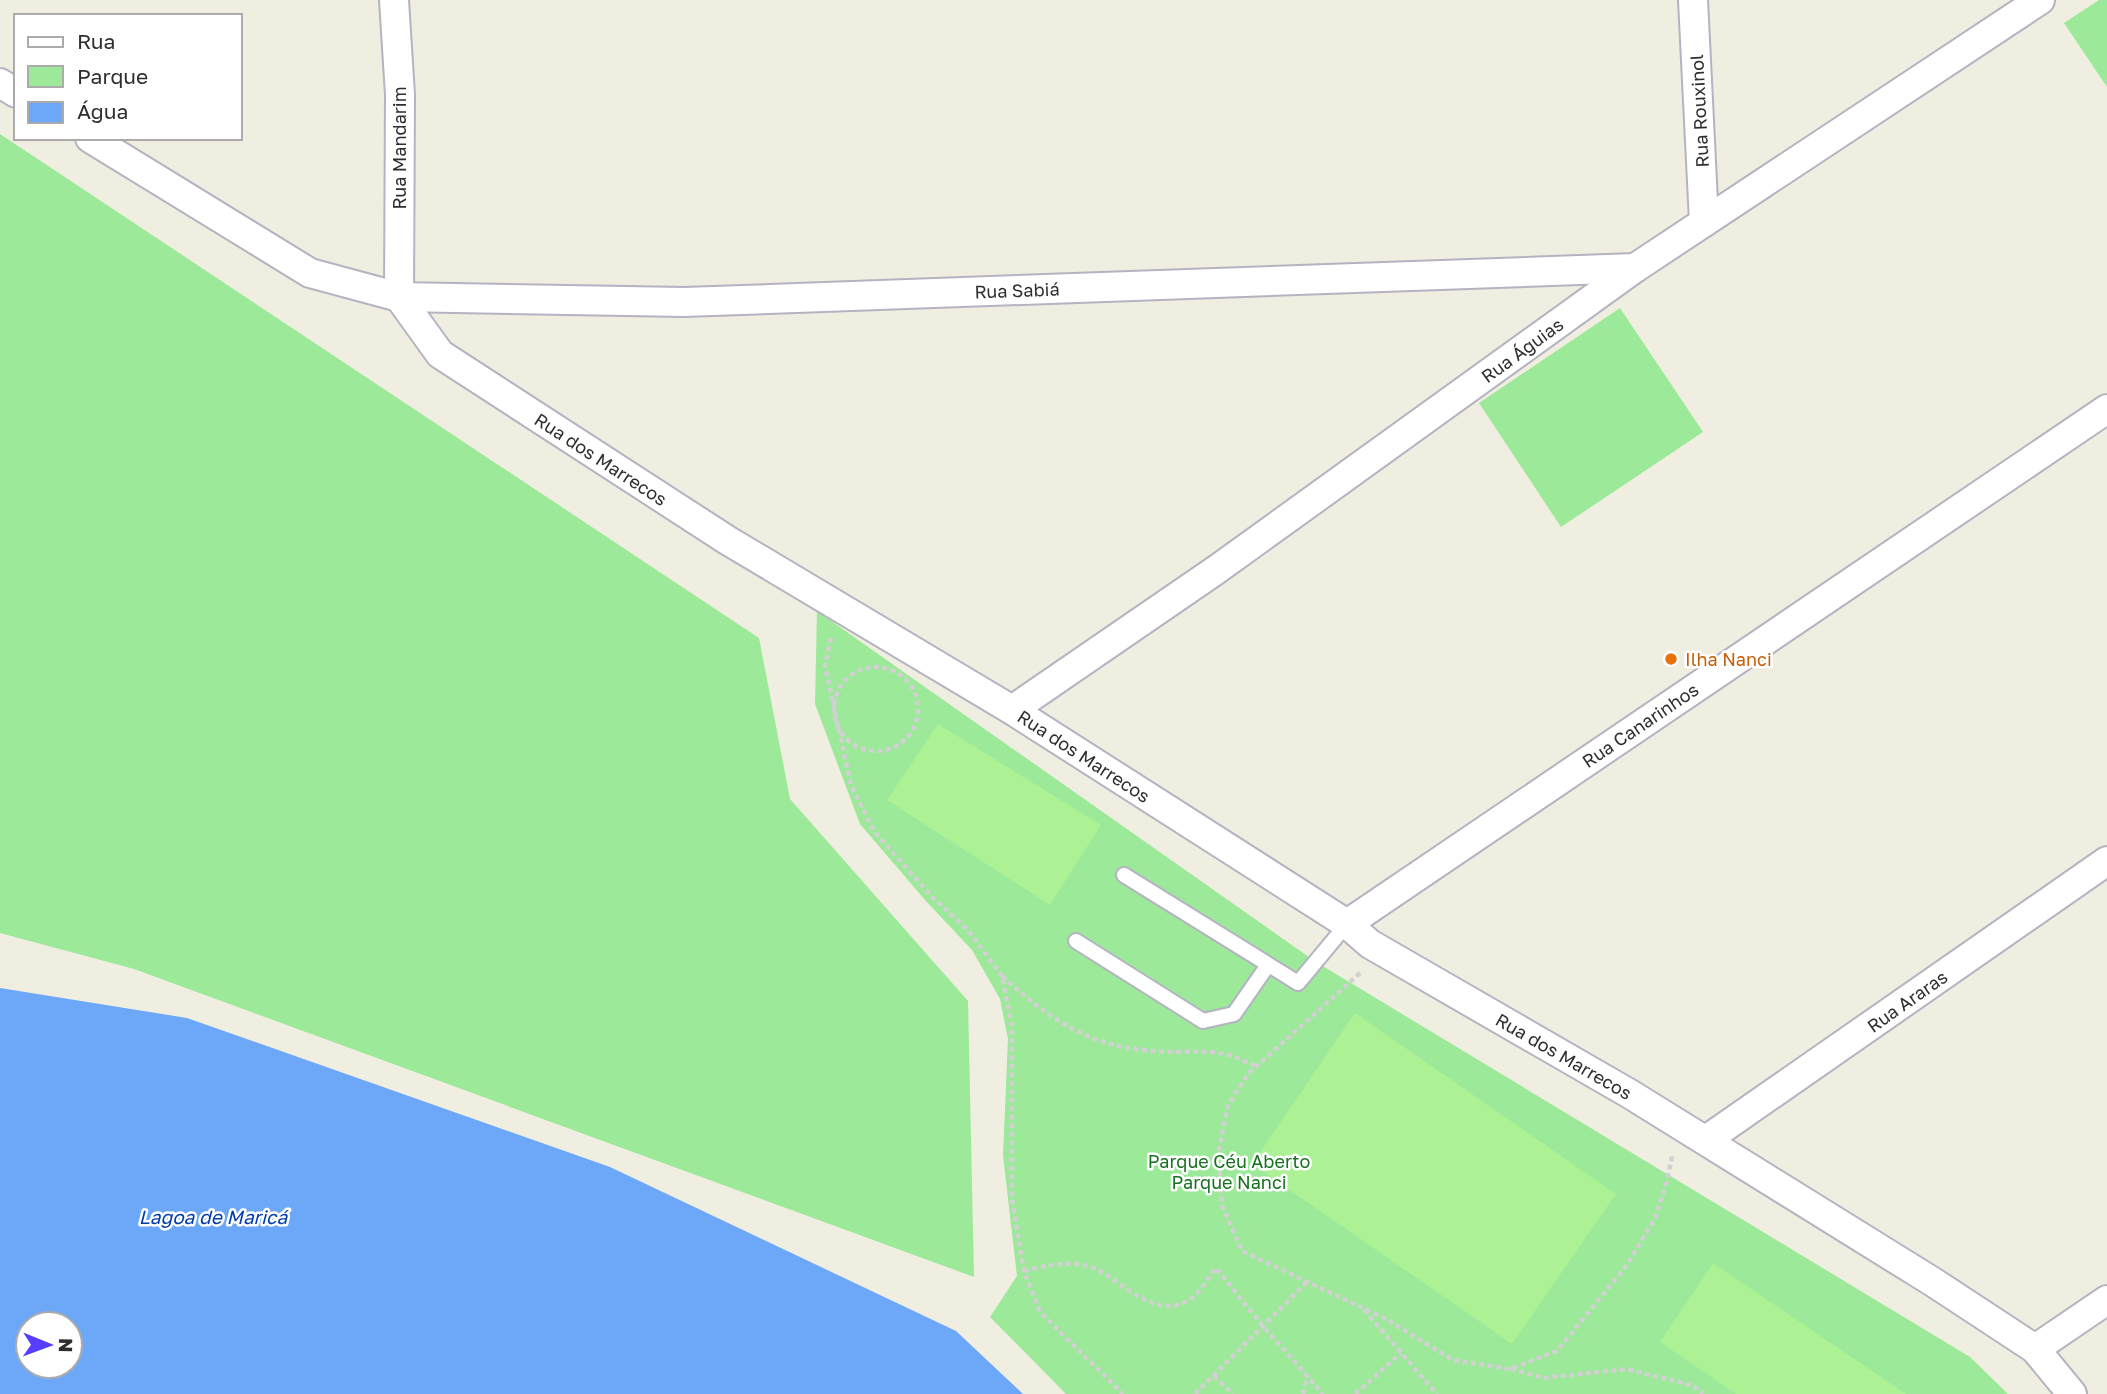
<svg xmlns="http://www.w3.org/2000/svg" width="2107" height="1394" font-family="'Golos Text',sans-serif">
  <rect width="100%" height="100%" fill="#f0eee0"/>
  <g fill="#9be999">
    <polygon points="2099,0 2107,0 2107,87 2064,23"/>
    <polygon points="0,134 759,638 790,799 968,1001 974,1277 134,969 0,933"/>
    <polygon points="1620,308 1703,432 1561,527 1479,403"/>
    <polygon points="817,611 1316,962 1970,1357 2008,1394 1066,1394 990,1317 1017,1276 1003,1155 1008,1039 1000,999 972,950 925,900 860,824 815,704"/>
  </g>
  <g fill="#acf194">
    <polygon points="938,724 1101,825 1050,905 887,800"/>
    <polygon points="1355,1013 1616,1194 1512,1344 1252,1164"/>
    <polygon points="1713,1263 1906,1394 1736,1394 1660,1342"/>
  </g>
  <path fill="#6da7f7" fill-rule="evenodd" d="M0,988l187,30 423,149 346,164 67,63h-1023zM28,1324h42v42h-42z"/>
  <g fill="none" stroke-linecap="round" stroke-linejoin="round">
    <defs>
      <g id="service">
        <polyline points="1124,875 1298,983 1347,924"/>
        <polyline points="1076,941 1203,1021 1234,1014 1268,965"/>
      </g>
      <g id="minor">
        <polyline points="394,0 400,95 399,297 684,302 1635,268"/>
        <polyline points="1693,0 1704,222"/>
        <polyline points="0,83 16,93"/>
        <polyline points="90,138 310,273 399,297 440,354 727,540 1012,710 1347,924 1370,944 1630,1094 1933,1282 2035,1349 2072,1394"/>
        <polyline points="1012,710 1216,570 1635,268 2040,0"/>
        <polyline points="1347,924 2107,409"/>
        <polyline points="1706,1140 2107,861"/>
        <polyline points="2035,1349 2107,1300"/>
      </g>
    </defs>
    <use href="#service" stroke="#b5b3c2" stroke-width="18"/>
    <use href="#minor" stroke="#b5b3c2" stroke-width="32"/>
    <g stroke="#d1d1d1" stroke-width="4.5" stroke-dasharray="5 3.5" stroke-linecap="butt">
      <polyline points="831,638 825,666 851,785 874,831 931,896 967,929 1002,976 1012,1026 1012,1199 1024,1271 1040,1312 1123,1394"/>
      <circle cx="876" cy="709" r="42"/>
      <polyline points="1360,973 1248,1074 1228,1105 1218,1154 1222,1205 1242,1251 1386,1319 1453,1360 1510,1369 1557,1351 1627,1265 1655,1218 1667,1181 1672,1156"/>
      <path d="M1002,976c46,42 88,72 153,75 21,2 44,-1 65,2 12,1 25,9 36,13"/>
      <path d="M1024,1271c21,-5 49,-12 70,-3 30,14 62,55 98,30 9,-7 17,-21 24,-30l47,58 60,68"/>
      <polyline points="1364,1310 1437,1394"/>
      <polyline points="1511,1369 1543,1378 1627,1369 1694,1386 1703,1394"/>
      <polyline points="1214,1376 1233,1394"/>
      <polyline points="1195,1394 1307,1282"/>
      <polyline points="1303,1394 1307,1376"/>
      <polyline points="1355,1394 1401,1353"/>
    </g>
    <use href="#service" stroke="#fff" stroke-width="14"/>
    <use href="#minor" stroke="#fff" stroke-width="28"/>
  </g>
  <circle fill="#e8710a" stroke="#fff" stroke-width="2.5" cx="1671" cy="659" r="7"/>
  <g text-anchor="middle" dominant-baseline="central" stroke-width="5" stroke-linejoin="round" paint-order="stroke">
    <g font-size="18" fill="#2e2e2e" stroke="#fff">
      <text transform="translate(1699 111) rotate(-93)">Rua Rouxinol</text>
      <text transform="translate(399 148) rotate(-90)">Rua Mandarim</text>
      <text transform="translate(1017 290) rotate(-2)">Rua Sabiá</text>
      <text transform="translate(1522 350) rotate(-36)">Rua Águias</text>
      <text transform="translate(601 459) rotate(33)">Rua dos Marrecos</text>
      <text transform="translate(1640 725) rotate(-34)">Rua Canarinhos</text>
      <text transform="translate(1084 756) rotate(33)">Rua dos Marrecos</text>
      <text transform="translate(1907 1001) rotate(-35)">Rua Araras</text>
      <text transform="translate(1564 1056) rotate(30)">Rua dos Marrecos</text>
    </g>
    <g font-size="18" fill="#c56008" stroke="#fff" text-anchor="start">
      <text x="1685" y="659">Ilha Nanci</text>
    </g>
    <g font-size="18" fill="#167220" stroke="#fff">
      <text x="1229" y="1161">Parque Céu Aberto<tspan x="1229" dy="21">Parque Nanci</tspan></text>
    </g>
    <g font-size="19" font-style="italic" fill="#043dab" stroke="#fff">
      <text x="213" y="1216">Lagoa de Maricá</text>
    </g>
  </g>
  <rect x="14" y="14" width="228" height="126" fill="#ffffff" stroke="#ababab" stroke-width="2"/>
  <rect x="28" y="37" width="35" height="10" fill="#ffffff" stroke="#ababab" stroke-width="2"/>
  <text x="77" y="49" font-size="21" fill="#2e2e2e">Rua</text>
  <rect x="28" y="66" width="35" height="21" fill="#9be999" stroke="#ababab" stroke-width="2"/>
  <text x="77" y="84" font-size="21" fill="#2e2e2e">Parque</text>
  <rect x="28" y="102" width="35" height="21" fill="#6da7f7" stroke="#ababab" stroke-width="2"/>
  <text x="77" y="119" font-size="21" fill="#2e2e2e">Água</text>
  <g transform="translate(49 1345) rotate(91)"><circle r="33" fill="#ffffff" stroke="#ababab" stroke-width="2"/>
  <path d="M0-5L12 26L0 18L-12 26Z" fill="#563dff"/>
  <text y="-10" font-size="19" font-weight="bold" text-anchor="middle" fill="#2e2e2e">N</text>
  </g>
</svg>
